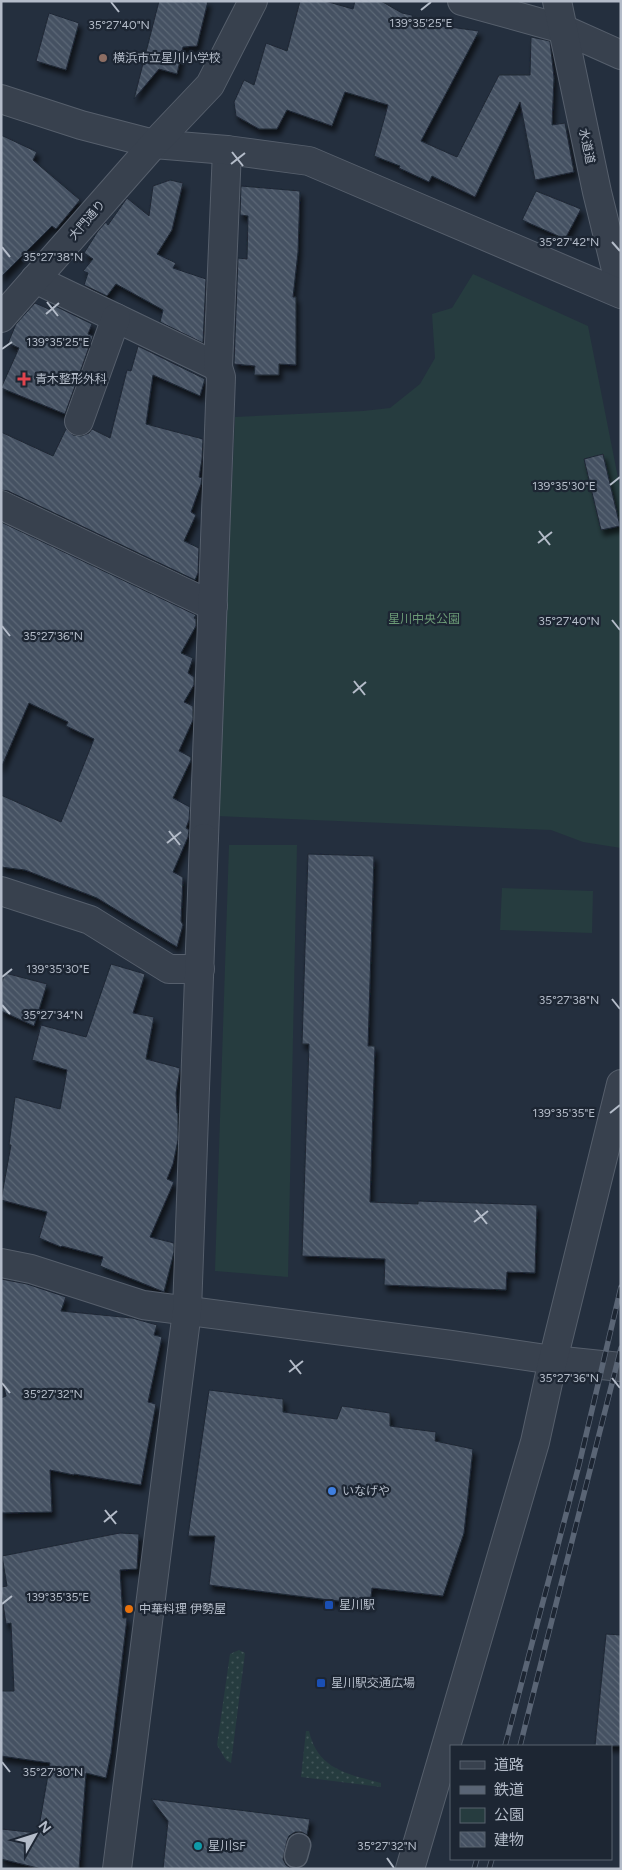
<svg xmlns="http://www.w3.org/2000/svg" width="622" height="1870" font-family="Figtree,'Noto Sans JP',sans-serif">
  <defs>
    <pattern id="grass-dots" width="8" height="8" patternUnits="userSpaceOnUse" patternTransform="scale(1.25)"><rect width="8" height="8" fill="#263c3f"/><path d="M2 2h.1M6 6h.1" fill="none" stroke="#435659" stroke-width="1.8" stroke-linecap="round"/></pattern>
    <pattern id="building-back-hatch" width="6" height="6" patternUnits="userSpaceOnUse" patternTransform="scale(1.25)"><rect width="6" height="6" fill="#455162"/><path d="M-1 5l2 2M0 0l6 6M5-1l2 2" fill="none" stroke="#5d6877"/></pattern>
    <filter id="shadow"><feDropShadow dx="3" dy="5.5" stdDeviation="2.5" flood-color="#0009"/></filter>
  </defs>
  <rect width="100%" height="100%" fill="#242f3e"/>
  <g fill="url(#grass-dots)">
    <polygon points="239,1650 245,1653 231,1763 226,1760 217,1745 230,1654"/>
    <path d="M306,1731h3c9,39 39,43 72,52v4l-80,-10z"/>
  </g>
  <g fill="#263c3f">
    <polygon points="473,274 588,326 621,493 621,848 583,842 551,830 217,816 235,417 363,411 390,408 420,384 435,358 432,314 452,308"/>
    <polygon points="229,845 297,845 288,1277 215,1271"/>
    <polygon points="502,888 593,891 592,933 500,930"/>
  </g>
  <g fill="url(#building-back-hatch)" stroke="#1f2835" filter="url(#shadow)">
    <polygon points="159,1 208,1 197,46 183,47 177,74 159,69 134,99"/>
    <polygon points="300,1 325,1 353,9 355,1 381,1 402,13 412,15 413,22 479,31 421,141 457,157 499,75 530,75 531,37 550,41 554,78 552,125 565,123 574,172 535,180 520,102 475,197 432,176 429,182 399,168 400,166 374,156 388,105 345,92 332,126 287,110 277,129 259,129 236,116 234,102 244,80 254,85 266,43 287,51"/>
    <polygon points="49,13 79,23 66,70 36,61"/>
    <polygon points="1,135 37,152 33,160 80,200 56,229 52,226 1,277"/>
    <polygon points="170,180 183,183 172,230 157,254 176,263 173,268 206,279 203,343 160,322 163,310 116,284 107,296 84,285 88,273 83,271 93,259 84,253 98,231 106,222 108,225 127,198 149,216 153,186"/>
    <polygon points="241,186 300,191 298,252 293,297 296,297 296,365 279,364 279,375 254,375 255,366 234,364 238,258 247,259 248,216 240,215"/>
    <polygon points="536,191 581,209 565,239 522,220"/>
    <polygon points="35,303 51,310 53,305 92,324 88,334 93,336 65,414 1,388 19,348 8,343 16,324"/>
    <polygon points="138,346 205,379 200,396 153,375 146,424 203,439 202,459 199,477 202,478 201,484 191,512 196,515 184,541 199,548 198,573 195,580 8,491 1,490 1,432 53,456 66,429 73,435 81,436 89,433 92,429 110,438 127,370 131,371"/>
    <polygon points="603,454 620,526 601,530 584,459"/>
    <polygon points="1,522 196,615 194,618 196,619 196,626 181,653 193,658 188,673 194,677 194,685 184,702 193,706 193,720 179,751 191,757 191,760 173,798 190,807 189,820 186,828 189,830 188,837 173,872 183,877 181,921 183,925 177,947 97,898 25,870 1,867 1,795 61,822 94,739 66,726 68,722 29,703 1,768"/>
    <polygon points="308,854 374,856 368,1046 375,1046 370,1202 418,1204 418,1201 537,1205 535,1273 507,1272 506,1290 384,1285 385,1259 302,1256 309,1044 302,1044"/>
    <polygon points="111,964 145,974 133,1013 154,1017 146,1059 180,1068 176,1093 177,1113 178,1113 178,1140 173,1164 167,1179 174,1182 150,1237 174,1243 174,1252 164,1292 100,1266 103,1257 62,1246 61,1247 39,1238 47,1212 1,1200 11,1145 9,1145 15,1097 60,1109 67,1070 32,1060 41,1025 86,1037"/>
    <polygon points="5,973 47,984 34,1026 1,1011 1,984"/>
    <polygon points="1,1279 27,1284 66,1297 61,1311 132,1318 157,1325 154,1335 162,1337 148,1402 156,1404 141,1485 74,1474 74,1475 50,1470 52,1512 1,1513 1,1398 6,1396 1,1375"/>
    <polygon points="209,1390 283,1399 283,1412 337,1419 342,1406 390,1413 390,1426 436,1432 435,1441 473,1449 464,1533 443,1596 372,1588 370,1605 209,1585 215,1536 188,1536"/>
    <polygon points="120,1533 139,1534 137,1569 120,1570 123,1618 127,1618 111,1753 106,1778 86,1773 79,1869 42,1869 1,1859 1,1829 38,1833 50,1763 1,1756 1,1691 14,1691 11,1623 6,1624 1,1590 1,1587 7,1586 2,1556"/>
    <polygon points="606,1634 621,1635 621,1746 595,1746"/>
    <polygon points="151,1799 310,1819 307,1835 302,1832 295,1832 289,1836 287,1841 283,1859 286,1865 292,1869 163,1869 168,1821"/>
  </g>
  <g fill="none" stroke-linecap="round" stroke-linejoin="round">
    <defs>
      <polyline id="pedestrian" points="296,1856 299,1845"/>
      <g id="minor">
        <polyline points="462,1 563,29 621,55"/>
        <polyline points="35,279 218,367"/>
        <polyline points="79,421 116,318"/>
        <polyline points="1,505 213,606"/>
        <polyline points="204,838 221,377 218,367 227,150"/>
        <polyline points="1,891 90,920 169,969 200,969"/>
        <polyline points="1,1263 31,1269 143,1305 451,1345 553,1360 621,1367"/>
      </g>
      <g id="tertiary">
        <polyline points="557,1 597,192 621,290"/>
        <polyline points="1,99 81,125 154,144 227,150 309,161 621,294"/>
        <polyline points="1,318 154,144 210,85 253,1"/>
        <polyline points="117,1869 187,1311 204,838"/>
        <polyline points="410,1869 535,1442 553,1360 621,1084"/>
      </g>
    </defs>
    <use href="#pedestrian" stroke="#565f6c" stroke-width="25"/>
    <use href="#minor" stroke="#565f6c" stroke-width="30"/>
    <use href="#tertiary" stroke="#565f6c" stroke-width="30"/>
    <use href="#pedestrian" stroke="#38414e" stroke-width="22"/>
    <use href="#minor" stroke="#38414e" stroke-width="28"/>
    <use href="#tertiary" stroke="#38414e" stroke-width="28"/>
    <defs>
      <g id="rail">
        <polyline points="505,1746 579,1465 621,1287"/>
        <polyline points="520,1746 621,1348"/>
        <polyline points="474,1869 477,1859"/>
        <polyline points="489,1869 492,1859"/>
      </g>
    </defs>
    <use href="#rail" stroke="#5a6575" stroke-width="5.5"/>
    <use href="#rail" stroke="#1d2633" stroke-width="4" stroke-dasharray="11" stroke-linecap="butt"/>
  </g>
  <path fill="none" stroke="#b4bcc9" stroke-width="2" d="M111,2l8,10M421,10l10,-8M232,152l11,14M231,164l14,-11M612,242l8,9M2,247l8,10M47,302l11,14M46,314l13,-11M2,349l10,-7M610,485l10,-8M539,531l11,14M538,543l14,-11M612,620l8,10M2,626l8,10M354,681l11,14M353,693l13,-11M169,831l11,14M167,843l14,-11M2,977l10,-8M612,999l8,10M2,1005l8,9M610,1113l10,-8M476,1210l11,14M474,1222l14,-11M290,1360l11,14M289,1372l14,-11M612,1378l8,10M2,1383l8,10M105,1510l11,14M104,1522l13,-11M2,1604l10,-8M2,1762l8,10M387,1858l7,10"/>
  <circle fill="#8d6e63" stroke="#1d2633" stroke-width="2" cx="103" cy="58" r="5"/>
  <path fill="#e0444e" stroke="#1d2633" stroke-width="2" d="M21.5 371.5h5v5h5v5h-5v5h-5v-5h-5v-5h5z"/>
  <circle fill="#3f7fe0" stroke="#1d2633" stroke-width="2" cx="332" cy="1491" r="5"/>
  <g fill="#1a4fb4" stroke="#1d2633" stroke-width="2">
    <rect x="324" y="1600" width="10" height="10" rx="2.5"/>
    <rect x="316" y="1678" width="10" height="10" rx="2.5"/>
  </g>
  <circle fill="#e8710a" stroke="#1d2633" stroke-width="2" cx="129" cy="1609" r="5"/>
  <circle fill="#0f9aa8" stroke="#1d2633" stroke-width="2" cx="198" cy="1846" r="5"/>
  <g text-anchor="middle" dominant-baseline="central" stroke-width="4.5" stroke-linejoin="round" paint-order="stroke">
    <g font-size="12" fill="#b4bcc9" stroke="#1d2633" text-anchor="start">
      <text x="113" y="58">横浜市立星川小学校</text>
      <text x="35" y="379">青木整形外科</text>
      <text x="342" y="1491">いなげや</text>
      <text x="339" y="1605">星川駅</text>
      <text x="139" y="1609">中華料理 伊勢屋</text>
      <text x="331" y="1683">星川駅交通広場</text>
      <text x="208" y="1846">星川SF</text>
    </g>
    <g font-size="12" fill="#b4bcc9" stroke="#1d2633">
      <text transform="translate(587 146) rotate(78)">水道道</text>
      <text transform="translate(87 220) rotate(-49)">大門通り</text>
    </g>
    <g font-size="12" fill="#6b9a76" stroke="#1d2633">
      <text x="424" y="619">星川中央公園</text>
    </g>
  </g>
  <g font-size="12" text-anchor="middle" fill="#b4bcc9" stroke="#1d2633" stroke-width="4.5" stroke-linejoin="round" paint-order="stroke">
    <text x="421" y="27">139°35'25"E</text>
    <text x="119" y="29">35°27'40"N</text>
    <text x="569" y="246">35°27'42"N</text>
    <text x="53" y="261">35°27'38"N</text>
    <text x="58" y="346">139°35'25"E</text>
    <text x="564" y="490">139°35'30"E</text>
    <text x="569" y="625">35°27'40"N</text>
    <text x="53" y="640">35°27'36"N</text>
    <text x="58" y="973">139°35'30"E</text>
    <text x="569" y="1004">35°27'38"N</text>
    <text x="53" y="1019">35°27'34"N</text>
    <text x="564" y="1117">139°35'35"E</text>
    <text x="569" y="1382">35°27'36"N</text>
    <text x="53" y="1398">35°27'32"N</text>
    <text x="58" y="1601">139°35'35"E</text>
    <text x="53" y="1776">35°27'30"N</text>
    <text x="387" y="1850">35°27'32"N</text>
  </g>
  <rect width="622" height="1870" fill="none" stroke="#b4bcc9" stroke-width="5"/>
  <rect x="450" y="1745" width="162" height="115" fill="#1d2633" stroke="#59626f"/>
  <rect x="460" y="1761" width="25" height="8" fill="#38414e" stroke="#59626f"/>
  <text x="494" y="1770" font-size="15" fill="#b4bcc9">道路</text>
  <rect x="460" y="1786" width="25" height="8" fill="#5a6575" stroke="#59626f"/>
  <text x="494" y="1795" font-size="15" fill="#b4bcc9">鉄道</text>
  <rect x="460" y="1808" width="25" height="15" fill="#263c3f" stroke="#59626f"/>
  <text x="494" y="1820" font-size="15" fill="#b4bcc9">公園</text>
  <rect x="460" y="1832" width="25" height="15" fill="url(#building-back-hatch)" stroke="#59626f"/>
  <text x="494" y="1845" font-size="15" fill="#b4bcc9">建物</text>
  <g transform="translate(35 1835) rotate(51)" stroke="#1d2633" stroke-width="4" paint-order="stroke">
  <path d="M0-4L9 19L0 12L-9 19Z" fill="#b4bcc9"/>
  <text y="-8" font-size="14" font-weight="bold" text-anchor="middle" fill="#b4bcc9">N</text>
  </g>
</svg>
